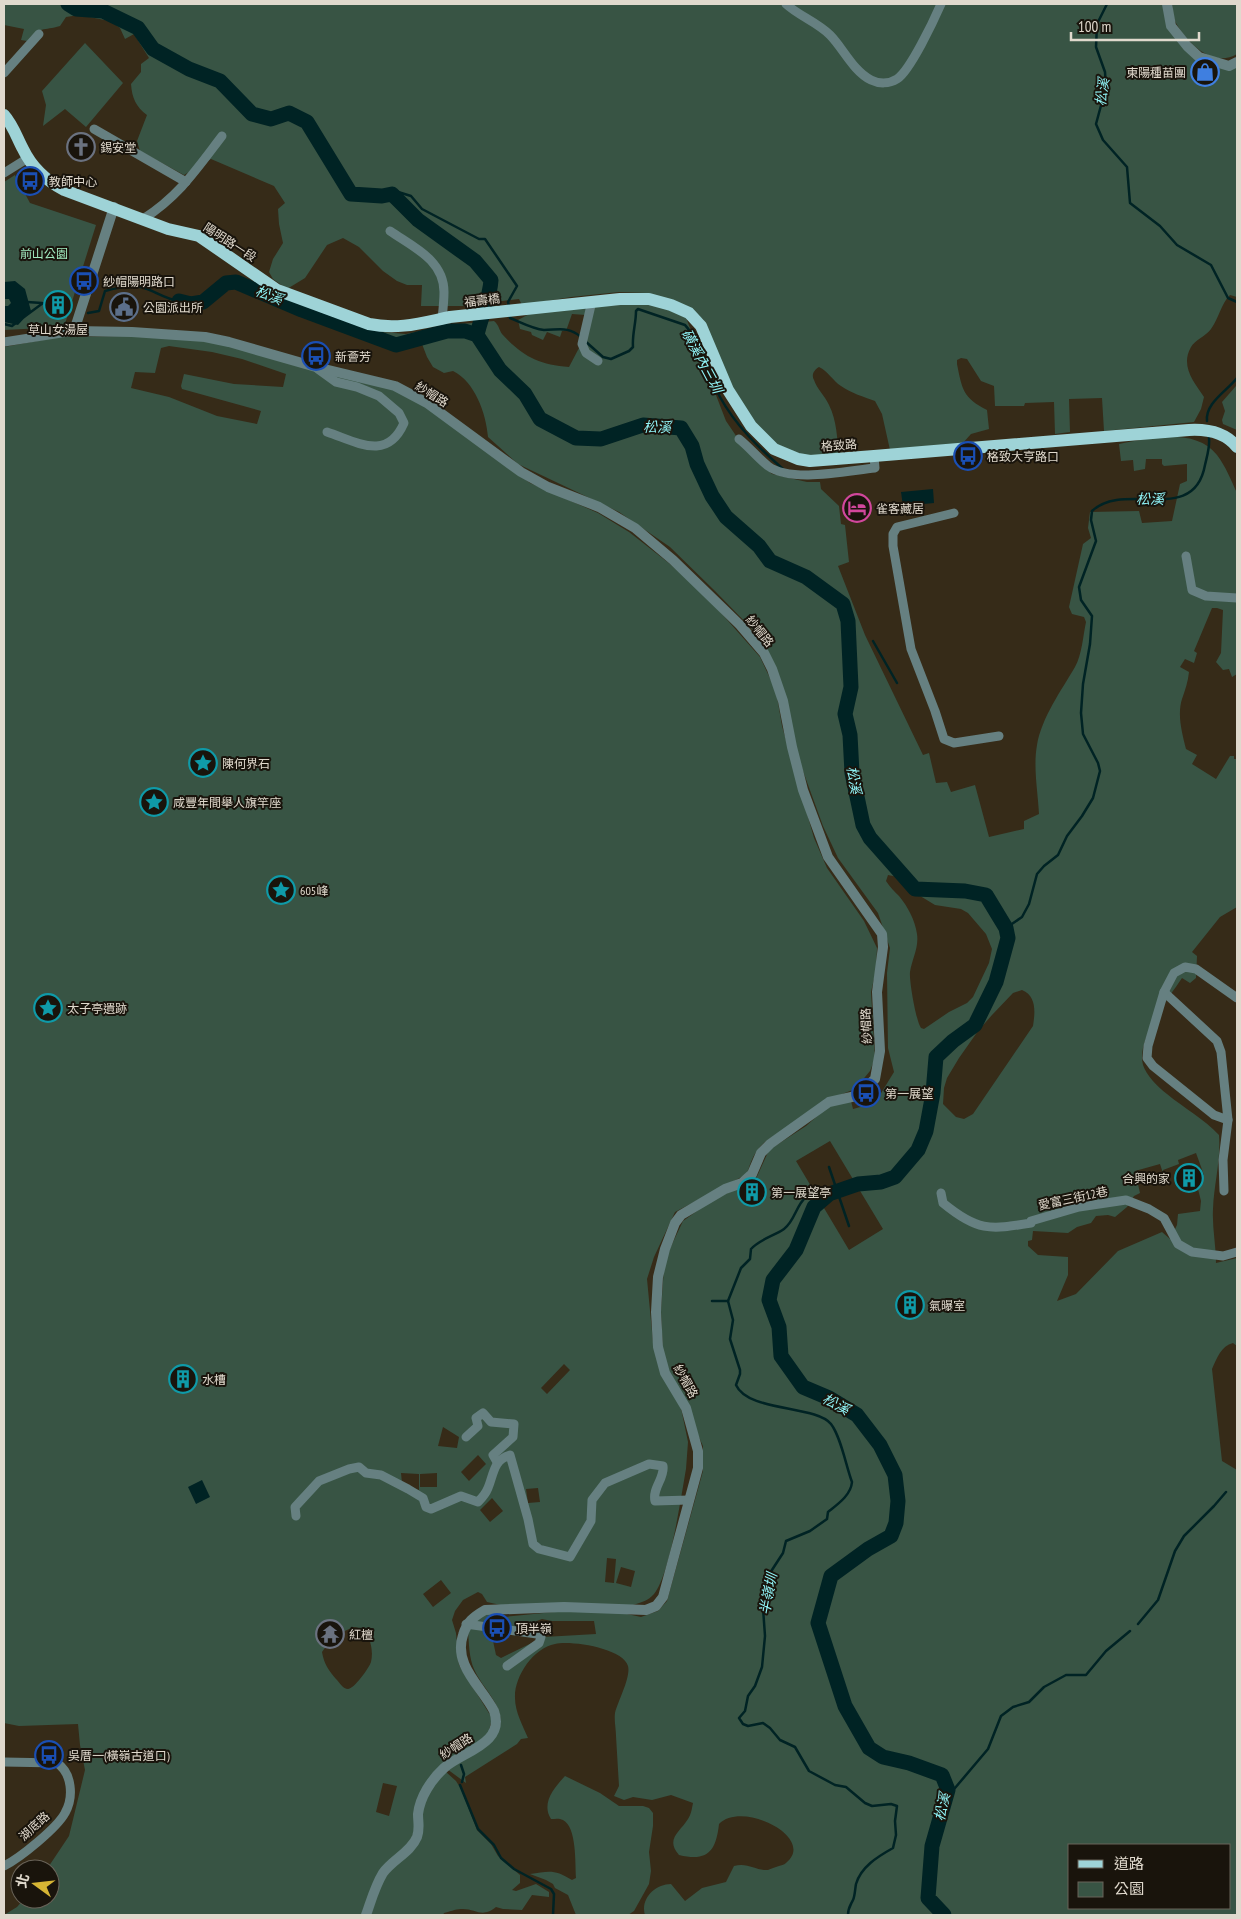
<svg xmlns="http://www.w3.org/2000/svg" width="1241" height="1919" font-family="'PT Sans Narrow','Noto Sans TC',sans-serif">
  <rect width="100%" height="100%" fill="#362b18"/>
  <g fill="#385444" fill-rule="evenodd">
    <path d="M4,4h1159l34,55 40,6v232l-7,-2c-9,9 -11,23 -19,34 -5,7 -16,11 -20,18 -11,19 3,35 13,50l-3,12 -7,13 -90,9 -2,-33 -33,1 1,33 -15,2 -1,-32 -29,1 -1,3h-29l-1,-20 -13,-5 -14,-22 -6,-1 -4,2v4c5,25 6,34 30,46l2,19 -18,5 -9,10 -72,6 -8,-36 -7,-13c-11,-4 -24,-8 -34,-15 -8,-5 -13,-15 -22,-19 -5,3 -8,8 -5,13 3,9 11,16 15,25 8,16 8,33 10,51l-28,3 -27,-9 -28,-23 -20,-31 -33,-77 -57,-26 -27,-1 -48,5 -49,8 -3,-6 -57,7h-41l1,-21h-15l-10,-4 -14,-10 -24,-24 -16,-9 -16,7 -22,33 -18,11 -14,-10 -4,-7 4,-13 10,-16 -4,-19 -1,-15 7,-6 -11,-17 -63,-27 -27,16 -44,-24 -3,-10 10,-26c-11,-8 -15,-17 -16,-31l10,-12v-8l8,-6 -15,-24 -9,5 -5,-11 -10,-7 -31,-6 -13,2 -6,9c-16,5 -21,0 -33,15l-6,-1 3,-11 -20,-4z"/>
    <path d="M1172,4h65v50c-24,14 -49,-10 -61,-31 -3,-5 -3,-13 -4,-19z"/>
    <polygon points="85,43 123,83 86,127 65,109 43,126 46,105 42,91"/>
    <polygon points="15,175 30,203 96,225 64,327 4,330 4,182"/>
    <path d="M655,303l30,12 41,106 19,28 27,25 35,8h13l1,7 18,17 2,18 4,1 4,37 -11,4 27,69 58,120 6,-2 7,30 11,-1 4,10 24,-7 14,52 35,-8v-8l15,-7c-1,-22 -6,-47 -2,-69 5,-28 24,-54 38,-78 7,-13 8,-31 11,-45l-2,-5 -12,-3 -3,-7 14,-63 8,-6 -3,-10 2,-16 49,-1 3,12 30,-2 8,-37 7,-3v-17l-23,2 -2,-2v-5h-16l-1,10 -11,2 -1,-11 -12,1 -2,-17c31,-6 76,-17 98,11 9,12 14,25 20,38v181l-5,3 -3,-8 -6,1 -7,-8 5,-9 2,-43 -6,-2h-5l-18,43 3,2 -3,10 -9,-4 -5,8 9,5c-1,10 -4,18 -7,27 -5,16 0,34 4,50l11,6 -5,9 24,15 14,-23h4v3h3v148l-17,10 -28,35 5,4 -1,22 -6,5 -8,-5c-14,21 -46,61 -39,87 3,10 15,22 24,29 17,14 37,25 52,41 2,25 -5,49 -6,74 -1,18 3,36 3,54l21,-5v88l-4,-3c-12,3 -16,15 -21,26l10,92 15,9v445h-592c-5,-16 10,-31 26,-31l14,17 17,-13 24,-6 8,-16c14,-4 22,5 34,4 3,-1 7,-3 11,-4 2,-1 5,-1 7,-3 31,-25 -43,-63 -67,-39 -3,27 -11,38 -40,31 -14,-16 1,-23 9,-36 3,-4 4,-11 5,-16l-22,-8 -19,5 -19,-3 -9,3 -10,-4 5,-10c-1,-17 -2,-33 -3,-50 0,-7 -2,-16 -1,-23 3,-12 16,-36 13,-47 -5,-18 -58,-26 -73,-22 -22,4 -41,33 -40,54 0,14 8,28 13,40l-7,1 -4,5 -52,33 1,6 -19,-14 46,-31c22,-24 -10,-47 -19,-69 -5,-11 -5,-26 -6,-38l15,-20 21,6 60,-6h49l28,6 17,-6 9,-10 36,-130v-25l-34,-74 -6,-19 -2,-42 3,-44 2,-10 17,-36 31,-22 41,-18 14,-31 37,-24 25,-22 20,-3 2,8 22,-6 19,-31 -6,-24 -1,-75 3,-25 -12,-35 -40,-55 -15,-32 -24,-66 -33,-109 -14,-22 -37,-38 -45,-44 -51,-35 -101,-48 -30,-27c-2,-24 -13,-55 -35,-66l-9,2 -11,-6 -6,-10 -5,-13 -17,4 -22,-16 23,2 44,-9 44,-4c5,4 5,9 8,13 20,22 37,31 67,33l10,-19 7,-33 -14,-1 -6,17h-4l-2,6 -13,-5 -4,8 -11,-5 -1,-3 -11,-3 -2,-9 13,-7 37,-5zM888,875l10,2 14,14 23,14 26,4 7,4 18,21 6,15 -3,14 -16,34 -6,6 -18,9 -25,17 -3,-1c-5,-7 -12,-48 -11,-56 2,-13 9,-24 7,-38 -2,-14 -9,-27 -18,-38 -5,-5 -9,-9 -13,-15zM1022,990c15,6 13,23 11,36l-60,88 -9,5 -8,-2 -13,-13 1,-16 3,-10 12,-20 19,-27 14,-16 21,-22zM830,1141l53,88 -34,21 -53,-89zM1196,1153l8,22 -9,2 6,24 -1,10 -22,3 -1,11 -7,14 -8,-7 -44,19 -42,43 -19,7 11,-26v-18l-30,-2 -10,-9v-5l4,-1 1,-9 35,2 9,-6 14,-4 5,-7 12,-1 7,2 12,-10 7,-11 6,-3 -5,-22 25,-7 5,15 -2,-9 16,-6 -1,-4zM542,1619l10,2h42l2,13 -52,3 -43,21 -5,-3 -3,-14 1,-4zM1070,1845h160v63h-160z"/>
    <path d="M134,336l72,4 188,48 31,18 105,77 68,30 31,19 41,32 36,32 54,61 16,34 6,35 32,112 13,30 37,53 13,27 -1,22 -5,22 4,66 -5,13 -15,18 -28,11 -61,41c-11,9 -15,19 -19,33l-72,38 -21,45 -7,22 6,63 28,66 7,34 -2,27c-5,28 -16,106 -32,125 -6,7 -12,8 -21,11l-128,1 -18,-4 -5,-8 -4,-2 -15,8 -8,11 -3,9 4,13 3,32 33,53 -4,17 -55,38 -21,64 -5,8 -9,8 -36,62h-358l13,-8 7,-8h26v-30h-3l22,-33 16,-66 -5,-25 -2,-21 -59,2 -15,-3v-1376l55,-10zM169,346l43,6 30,7 44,15 -3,13 -49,-3 -50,-10 -3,12 1,3 79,22 -4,13 -40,-8 -48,-19 -38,-9 4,-16 20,1 6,-25zM564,1364l6,6 -23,24 -6,-6zM443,1427l16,10 -2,11 -19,-2zM478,1455l8,9 -17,17 -8,-9zM401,1473l18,1v16l-8,-2 -9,-5zM437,1473v14h-17v-13zM538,1488l2,14 -12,1 -2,-14zM492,1498l11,13 -13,11 -10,-12zM607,1558l9,1 -2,24 -9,-1zM621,1567l14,4 -4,16 -15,-4zM441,1580l10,13 -18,14 -10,-13zM355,1627c15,2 19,23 16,35 -2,6 -17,27 -23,27 -5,0 -8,-6 -12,-10 -7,-8 -12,-15 -14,-27 7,-11 20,-22 33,-25zM383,1783l14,3 -8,30 -13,-4z"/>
    <polygon points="1236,386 1237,386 1237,430 1223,424 1222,420 1225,411 1222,402"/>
    <path d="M446,1772l10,9 5,8 16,41 14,14 7,12 22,19v8l-8,7 4,1 20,-7 13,8v5l-17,-2 -10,15 -19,-1 -7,-2c-15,12 -20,1 -35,2 -6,0 -12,3 -17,4l-1,2h-72l4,-19 10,-18 10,-13 16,-15 12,-43 7,-18z"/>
    <path d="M565,1776l35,17 19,13h24l6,2 4,5v13l-4,26 2,19 -2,13 -15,27 -6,4h-52l-8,-20 -13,-7 -2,-4 -7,-4 -16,-6c19,-3 25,-5 42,6l4,-2c-1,-14 1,-51 -13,-58 -4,-2 -8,-1 -12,-1 -10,-16 3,-31 14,-43z"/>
  </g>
  <g fill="#002324">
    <polygon points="15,281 25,289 31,311 18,325 4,322 4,306 8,306 11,303 9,299 4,299 4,282"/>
    <polygon points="933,489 934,503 903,506 901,492"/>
    <polygon points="202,1480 210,1497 196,1504 188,1487"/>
  </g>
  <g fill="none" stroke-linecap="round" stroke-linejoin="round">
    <g stroke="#002324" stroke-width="2.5">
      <polyline points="1107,4 1097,24 1096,47 1105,72 1106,87 1096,124 1103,140 1127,167 1130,203 1160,226 1177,245 1211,265 1228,298 1237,302"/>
      <polyline points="392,194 395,191 411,196 422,209 479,239 485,239 517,286 508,302 509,306"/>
      <polyline points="27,302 42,303"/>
      <path d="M88,313l11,-2 6,-20c11,-3 25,-6 36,-4 13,3 23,12 38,14"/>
      <path d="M509,314l1,4c10,4 23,11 34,12 15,0 24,-4 37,7"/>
      <polyline points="24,317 43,303"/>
      <polyline points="4,324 12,326 17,322"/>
      <path d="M585,341l18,16 8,2 18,-8 4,-4c-1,-13 3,-23 3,-36l2,-2 47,16c9,9 10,20 15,31 6,14 13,28 20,41 16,29 39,51 63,72"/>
      <path d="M1207,421c-2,-18 20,-30 30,-43"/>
      <polyline points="873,641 897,683"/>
      <path d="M1006,928l16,-11 7,-13 8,-30 7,-8 14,-11 9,-19 15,-20 11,-18 7,-27 -2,-8 -15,-29 -2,-21 2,-29 7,-40 2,-28 -11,-16 -2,-13 17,-46 -5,-21 1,-9c33,-31 102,15 113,-46 2,-9 5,-18 4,-27"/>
      <polyline points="829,1167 849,1226"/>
      <polyline points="811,1192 821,1192 829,1194"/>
      <path d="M806,1197c-10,8 -11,24 -22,32 -10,7 -24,10 -33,20l-1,10 -9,9 -13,33 5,19 -3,19 10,31v4l-4,11c12,27 80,20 95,39 10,13 15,42 21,58 -1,13 -14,22 -24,30l-1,7 -17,12 -24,10 -3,12 -13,20 -5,19 -2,16 2,28 -3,31 -7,19 -7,10 -3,15 -6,7 4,6 5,2 15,-3 7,5 10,12 15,7 14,24 26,14 11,2 19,16 7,3 19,-2 6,2 -2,15 1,14 -3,13c-16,9 -32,19 -37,36 -1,5 -1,12 -3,16 -3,6 -5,8 -5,15"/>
      <polyline points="712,1301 728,1301"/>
      <polyline points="1138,1624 1158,1600 1175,1551 1184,1536 1214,1506 1226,1492"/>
      <polyline points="461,1765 464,1774 462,1782"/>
      <polyline points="460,1785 478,1829 494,1845 501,1858 514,1869 551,1889 554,1894 553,1915"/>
      <polyline points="948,1790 955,1788 988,1749 1001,1716 1013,1707 1029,1702 1044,1687 1066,1675 1086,1675 1106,1651 1130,1631"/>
    </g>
    <g stroke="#002324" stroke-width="15">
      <path d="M68,4l8,5 27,2 35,17 15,21 36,20 31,12 32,33 19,5 18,-6 18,9 44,72 31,2 10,-2 26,26 57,41 16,19c-1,19 -10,36 -14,55"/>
      <polyline points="179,301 191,304 203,302 226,283 236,282 302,310 396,345 447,331 465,331 477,335 500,370 525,394 540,419 576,438 601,439 643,425 681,428 692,446 697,464 712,496 726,517 759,546 770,561 806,577 843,604 848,621 851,687 845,714 850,735 852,773 863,825 870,838 915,889 965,891 986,895 1006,928 1008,938 996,982 975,1025 953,1041 936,1057 933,1093 926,1131 918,1150 895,1177 881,1182 858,1184 829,1194 814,1207 796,1250 773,1280 769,1300 779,1327 781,1356 803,1387 829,1398 857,1415 880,1445 895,1475 898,1501 896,1523 891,1536 868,1549 831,1576 818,1623 845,1706 869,1748 883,1757 909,1763 942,1775 948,1790 932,1846 928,1898 944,1915"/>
    </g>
    <g stroke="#668081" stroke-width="9">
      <path d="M786,4c13,12 31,18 44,31 13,13 23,36 41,45 8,4 18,4 26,-1 13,-8 37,-59 44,-75"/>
      <polyline points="4,73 39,34"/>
      <polyline points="94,129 186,182"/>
      <polyline points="4,173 28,158"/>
      <path d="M143,219c36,-23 53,-49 79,-83"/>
      <path d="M390,231c23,16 54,29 54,61 0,9 -1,18 -2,27"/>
      <polyline points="592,301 582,344 586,353 598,361"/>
      <polyline points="4,342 74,331"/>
      <path d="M318,369l18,13 21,5 22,9 20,17 5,10c-17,39 -47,19 -77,9"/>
      <path d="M739,439c10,8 19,19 29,27 23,17 78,5 107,2l-1,-12"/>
      <polyline points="954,513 897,527 893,534 893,546 911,649 935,711 944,739 954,743 999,736"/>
      <polyline points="1186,556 1192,590 1206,596 1237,598"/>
      <polyline points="1164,992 1217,1041 1221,1052 1228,1120 1223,1160 1224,1191"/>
      <polyline points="1228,1120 1214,1115 1153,1066 1147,1058 1148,1046 1164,992 1174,973 1185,967 1196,969 1237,998"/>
      <path d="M941,1193l2,10c34,28 46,27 88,20v-2l48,-14 47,-7 23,9 15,9 14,26 14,8 31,4 14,-4"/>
      <polyline points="466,1437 478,1426 476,1418 483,1413 491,1422 514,1424 513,1437 493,1455 497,1462"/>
      <path d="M296,1516l-1,-9 24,-26 30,-12 10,-2 7,6 15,2 27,14 15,9 3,9 5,2 30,-13 17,6c4,-4 8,-9 10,-14 6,-14 5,-28 22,-33l18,64 5,25 6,5 31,8 21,-36 1,-21 13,-17 44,-19 14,2c2,12 -11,22 -8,35l34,-1"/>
      <polyline points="466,1624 537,1634 541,1637 539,1643 507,1666"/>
      <path d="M4,1762l53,1c15,10 17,34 8,50 -8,15 -45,45 -61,53"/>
    </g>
    <g stroke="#668081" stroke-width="10">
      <polyline points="1167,4 1171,26 1187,46 1199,57 1229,66 1237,62"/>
      <path d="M114,207l-40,124 58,1 73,5 24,5 87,25 79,19 32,17 94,69 27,15 51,20 36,21 38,32 67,65 24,28 8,16 11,32 9,46 11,43 25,67 54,77 1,13 -6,45 3,59 -5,28 -19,17 -27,6 -59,42 -9,9 -9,21 -10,9 -17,6 -44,26 -6,8 -10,26 -7,28 -2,35 2,35 7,26 21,35 12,43v17l-35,129 -7,9 -10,4 -82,-3 -79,3c-12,7 -18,12 -22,25 -10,30 18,51 31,76 12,33 -33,41 -50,57 -13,12 -24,29 -26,46 0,8 2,15 -1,23 -6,15 -25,23 -34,36 -8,13 -12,28 -17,42"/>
    </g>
    <path stroke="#9ed3d7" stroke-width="12" d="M4,115c9,10 13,23 19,34 9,19 24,32 41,41l104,39 31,7 78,54 92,34c29,6 52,-1 81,-7l170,-18h29l22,6 18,8 12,13 27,64 23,36 23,23 24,10 12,2 64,-5 315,-26c18,-1 36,2 48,17"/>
  </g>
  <defs>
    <symbol id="shop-ring" viewBox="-11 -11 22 22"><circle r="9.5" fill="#19140c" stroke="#3f7fe0" stroke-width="1.5"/><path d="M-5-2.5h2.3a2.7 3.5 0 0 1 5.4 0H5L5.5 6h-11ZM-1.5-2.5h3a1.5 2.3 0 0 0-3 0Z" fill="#3f7fe0"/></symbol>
    <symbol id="church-ring" viewBox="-11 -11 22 22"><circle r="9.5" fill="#19140c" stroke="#6b7280" stroke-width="1.5"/><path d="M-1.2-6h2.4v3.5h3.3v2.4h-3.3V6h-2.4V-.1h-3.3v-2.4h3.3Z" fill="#6b7280"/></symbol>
    <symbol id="bus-ring" viewBox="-11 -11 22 22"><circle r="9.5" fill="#19140c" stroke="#1a4fb4" stroke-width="1.5"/><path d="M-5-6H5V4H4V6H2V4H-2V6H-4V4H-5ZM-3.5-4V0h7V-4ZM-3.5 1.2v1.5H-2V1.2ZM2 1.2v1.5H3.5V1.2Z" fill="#1a4fb4"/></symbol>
    <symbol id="building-ring" viewBox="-11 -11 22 22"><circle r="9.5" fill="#19140c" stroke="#0f9aa8" stroke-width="1.5"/><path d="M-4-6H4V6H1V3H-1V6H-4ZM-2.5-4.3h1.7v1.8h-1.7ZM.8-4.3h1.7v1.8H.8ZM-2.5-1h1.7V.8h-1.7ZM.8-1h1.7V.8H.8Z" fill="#0f9aa8"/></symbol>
    <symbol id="civic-ring" viewBox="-11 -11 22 22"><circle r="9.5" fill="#19140c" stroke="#5c6f8a" stroke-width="1.5"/><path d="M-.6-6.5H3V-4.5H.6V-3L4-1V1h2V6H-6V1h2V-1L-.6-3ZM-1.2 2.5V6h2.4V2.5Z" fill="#5c6f8a"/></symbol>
    <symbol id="hotel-ring" viewBox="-11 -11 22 22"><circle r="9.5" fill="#19140c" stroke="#d1479c" stroke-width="1.5"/><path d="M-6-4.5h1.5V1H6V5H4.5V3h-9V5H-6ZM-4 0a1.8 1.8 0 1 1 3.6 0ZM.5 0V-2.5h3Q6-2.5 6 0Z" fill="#d1479c"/></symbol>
    <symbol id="sight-ring" viewBox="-11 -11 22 22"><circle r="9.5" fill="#19140c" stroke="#0f9aa8" stroke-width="1.5"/><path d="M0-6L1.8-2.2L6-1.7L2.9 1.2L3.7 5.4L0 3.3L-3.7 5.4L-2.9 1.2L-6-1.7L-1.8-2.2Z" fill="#0f9aa8"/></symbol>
    <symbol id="temple-ring" viewBox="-11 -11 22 22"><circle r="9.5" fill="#19140c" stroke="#6b7280" stroke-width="1.5"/><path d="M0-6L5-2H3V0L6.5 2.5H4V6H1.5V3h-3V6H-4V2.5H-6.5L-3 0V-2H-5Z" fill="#6b7280"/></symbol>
  </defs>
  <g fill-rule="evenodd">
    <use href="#shop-ring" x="1189" y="56" width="32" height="32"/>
    <use href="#church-ring" x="65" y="131" width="32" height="32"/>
    <use href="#bus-ring" x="14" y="165" width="32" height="32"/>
    <use href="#bus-ring" x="68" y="265" width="32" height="32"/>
    <use href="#building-ring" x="42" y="289" width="32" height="32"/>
    <use href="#civic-ring" x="108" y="291" width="32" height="32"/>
    <use href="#bus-ring" x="300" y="340" width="32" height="32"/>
    <use href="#bus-ring" x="952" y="440" width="32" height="32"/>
    <use href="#hotel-ring" x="841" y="492" width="32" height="32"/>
    <use href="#sight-ring" x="187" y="747" width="32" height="32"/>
    <use href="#sight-ring" x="138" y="786" width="32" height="32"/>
    <use href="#sight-ring" x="265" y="874" width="32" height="32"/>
    <use href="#sight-ring" x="32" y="992" width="32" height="32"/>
    <use href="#bus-ring" x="850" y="1077" width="32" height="32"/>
    <use href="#building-ring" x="1173" y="1162" width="32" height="32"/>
    <use href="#building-ring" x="736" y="1176" width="32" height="32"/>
    <use href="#building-ring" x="894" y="1289" width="32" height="32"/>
    <use href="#building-ring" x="167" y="1363" width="32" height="32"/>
    <use href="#bus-ring" x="481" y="1612" width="32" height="32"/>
    <use href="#temple-ring" x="314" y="1618" width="32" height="32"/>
    <use href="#bus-ring" x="33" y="1739" width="32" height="32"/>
  </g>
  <g text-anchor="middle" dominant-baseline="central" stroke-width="4" stroke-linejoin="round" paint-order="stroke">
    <g font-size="12" fill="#e0d9cd" stroke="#19140c" text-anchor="start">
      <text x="1186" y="72" text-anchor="end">東陽種苗團</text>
      <text x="100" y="147">錫安堂</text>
      <text x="49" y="181">教師中心</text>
      <text x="103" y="281">紗帽陽明路口</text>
      <text x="143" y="307">公園派出所</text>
      <text x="58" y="329" text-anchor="middle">草山女湯屋</text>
      <text x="335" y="356">新薈芳</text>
      <text x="987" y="456">格致大亨路口</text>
      <text x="876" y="508">雀客藏居</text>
      <text x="222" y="763">陳何界石</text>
      <text x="173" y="802">咸豐年間舉人旗竿座</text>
      <text x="300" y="890">605峰</text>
      <text x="67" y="1008">太子亭遺跡</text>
      <text x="885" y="1093">第一展望</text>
      <text x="1170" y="1178" text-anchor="end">合興的家</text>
      <text x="771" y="1192">第一展望亭</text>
      <text x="929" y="1305">氣曝室</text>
      <text x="202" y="1379">水槽</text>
      <text x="516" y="1628">頂半嶺</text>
      <text x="349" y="1634">紅檀</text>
      <text x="68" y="1755">吳厝一(橫嶺古道口)</text>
    </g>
    <g font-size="12" fill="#e0d9cd" stroke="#19140c">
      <text transform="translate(230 242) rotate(33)">陽明路一段</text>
      <text transform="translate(482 300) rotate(-7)">福壽橋</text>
      <text transform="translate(432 394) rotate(32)">紗帽路</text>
      <text transform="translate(839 445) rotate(-4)">格致路</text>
      <text transform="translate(760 631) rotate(51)">紗帽路</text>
      <text transform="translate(866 1026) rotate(-93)">紗帽路</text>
      <text transform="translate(1073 1198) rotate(-12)">愛富三街12巷</text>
      <text transform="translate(686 1381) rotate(61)">紗帽路</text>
      <text transform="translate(456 1746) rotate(-33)">紗帽路</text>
      <text transform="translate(34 1826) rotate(-42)">湖底路</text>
    </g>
    <g font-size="12" fill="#a3edc1" stroke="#19140c">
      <text x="44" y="253">前山公園</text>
    </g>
    <g font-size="14" font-style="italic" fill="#90f4f7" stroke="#19140c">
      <text transform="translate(1102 92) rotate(-82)">松溪</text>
      <text transform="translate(269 295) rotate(21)">松溪</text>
      <text transform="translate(702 361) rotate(62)">磺溪內三圳</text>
      <text transform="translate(657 427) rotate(1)">松溪</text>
      <text x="1150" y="499">松溪</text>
      <text transform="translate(854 780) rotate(80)">松溪</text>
      <text transform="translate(836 1404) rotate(28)">松溪</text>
      <text transform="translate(768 1594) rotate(-79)">半嶺圳</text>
      <text transform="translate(942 1807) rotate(-77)">松溪</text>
    </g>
  </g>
  <rect width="1241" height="1919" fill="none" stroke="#e0d9cd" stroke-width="10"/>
  <rect x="1068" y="1844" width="162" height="65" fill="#19140c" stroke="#696359"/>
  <rect x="1078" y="1860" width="25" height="8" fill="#9ed3d7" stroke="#696359"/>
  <text x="1114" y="1869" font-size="15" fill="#e0d9cd">道路</text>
  <rect x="1078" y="1882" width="25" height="15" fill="#385444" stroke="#696359"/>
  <text x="1114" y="1894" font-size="15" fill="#e0d9cd">公園</text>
  <g transform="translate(35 1884) rotate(285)"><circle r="24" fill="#19140c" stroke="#696359"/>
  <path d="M0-4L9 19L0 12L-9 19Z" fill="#d6b534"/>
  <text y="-8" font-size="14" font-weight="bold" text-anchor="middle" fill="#e0d9cd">北</text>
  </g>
  <path d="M1071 32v8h128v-8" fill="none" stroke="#e0d9cd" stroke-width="2.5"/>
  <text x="1078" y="32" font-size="15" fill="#e0d9cd" stroke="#19140c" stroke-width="4" paint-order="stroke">100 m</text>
</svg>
